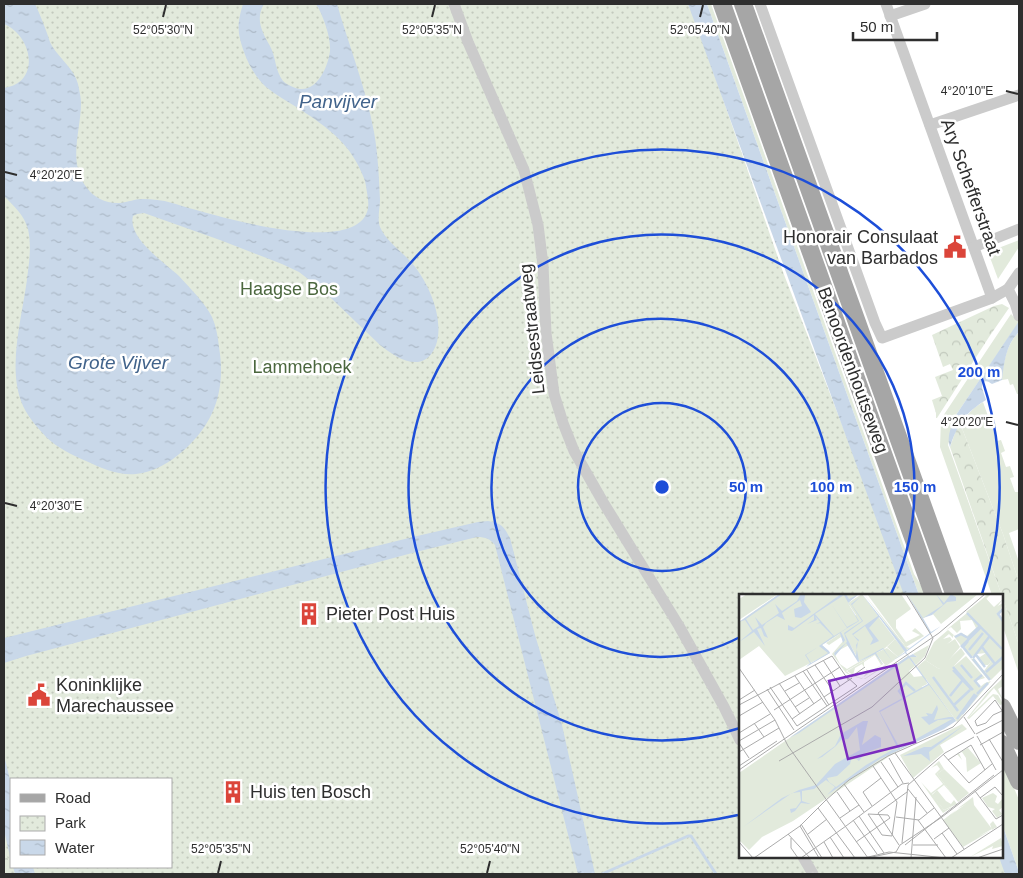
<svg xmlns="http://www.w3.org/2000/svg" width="1023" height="878" font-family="Arial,sans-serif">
  <defs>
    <pattern id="forest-crowns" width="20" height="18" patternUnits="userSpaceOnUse" patternTransform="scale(1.25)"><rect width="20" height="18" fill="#e2eadc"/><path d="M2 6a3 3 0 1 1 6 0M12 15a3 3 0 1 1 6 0" fill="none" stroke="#c2c9bd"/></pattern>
    <pattern id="park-dots" width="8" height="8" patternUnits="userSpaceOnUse" patternTransform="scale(1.25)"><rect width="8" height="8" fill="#e2eadc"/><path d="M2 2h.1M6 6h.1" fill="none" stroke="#c2c9bd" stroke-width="1.8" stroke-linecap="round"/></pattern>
    <pattern id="water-ripples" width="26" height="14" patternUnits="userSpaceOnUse" patternTransform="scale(1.25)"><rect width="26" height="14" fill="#c9d8e9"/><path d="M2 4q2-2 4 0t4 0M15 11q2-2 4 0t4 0" fill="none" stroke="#adbac8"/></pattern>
  </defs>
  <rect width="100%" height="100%" fill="#fff"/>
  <g fill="#e2eadc">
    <polygon points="707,4 711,4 914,574 927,595 919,595"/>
    <polygon points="1019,240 1019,247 998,279 988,252"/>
    <polygon points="1011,314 1019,322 956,415 948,445 1002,596 992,595 940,447 941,419"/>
    <path d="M1018,333l1,4v57h-2l-4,-10 -3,1 -2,-6 -6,1c1,-16 4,-35 16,-47z"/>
    <polygon points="983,402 988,416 992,415 996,425 992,427 997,441 1001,440 1005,451 1001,453 1006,467 1010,466 1014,477 1010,478 1015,492 1019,492 1019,529 1009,533 1019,562 1019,582 1003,534 960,423 974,408"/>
    <polygon points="1002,596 1019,645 1019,674 1002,624"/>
    <polygon points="1002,759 1019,800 1019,872 1002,824"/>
  </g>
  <g fill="url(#forest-crowns)">
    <polygon points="1002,304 1009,308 989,337 937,418 936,418 936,413 932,400 942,396 935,377 953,370 950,364 943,367 932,335 994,306"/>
    <polygon points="960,423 1003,534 1019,582 1019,645 950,447 956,430"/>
    <polygon points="4,830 11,867 15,874 4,874"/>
  </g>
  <path fill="url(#park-dots)" fill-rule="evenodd" d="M4,4h686l93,268 125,323 -168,1v261h262l14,17h-1005l-7,-33zM11,779h160v88h-160z"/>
  <g fill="url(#water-ripples)">
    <path d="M4,4h31c5,10 9,21 13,32 1,3 2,7 4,10 8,13 22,23 26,38 1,5 3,13 3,19 0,28 -14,59 6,85 7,10 20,16 33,15 8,-1 15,-4 22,-4 11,0 20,1 30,4 34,10 179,55 195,9 3,-8 0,-18 -1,-26 -1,-8 -5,-14 -8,-21 -13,-26 -37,-42 -60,-57 -11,-7 -22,-13 -32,-21 -10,-9 -18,-23 -22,-35 -7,-20 -7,-28 -1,-48h21c-9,15 -2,28 6,42 6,11 5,25 13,35 3,3 6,4 10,6 22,10 35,-19 37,-36 1,-14 -7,-36 -14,-47h21c12,42 29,84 37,128 4,22 5,46 6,68 0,8 -3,19 0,27 6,14 20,23 30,34 18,19 35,58 26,84 -3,8 -9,16 -18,17 -15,1 -27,-9 -38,-17l-48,-46 -20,-17 -13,-10 -17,-8 -62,-24 -76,-27 -7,1 -4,2c-6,22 32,47 46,60 10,11 27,28 33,41 4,9 6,20 7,30 7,42 -4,76 -36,104 -14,12 -29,21 -47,23 -17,2 -35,-6 -50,-13 -14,-6 -28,-13 -39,-23 -10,-11 -21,-23 -26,-37 -14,-39 3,-90 7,-130 2,-14 3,-28 0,-42 -4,-14 -14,-23 -24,-33v-108c37,-5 29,-52 0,-64z"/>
    <polygon points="688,4 707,4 919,595 904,595"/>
    <path d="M1019,321v11c-13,12 -15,31 -17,48l-10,4c-4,-3 -6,-4 -10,-1v5l4,12c-20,12 -29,25 -36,47 -4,-10 2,-22 6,-32z"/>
    <path d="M488,521c14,3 15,4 22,17l25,97 27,90 33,149h-17l-83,-329c-5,-6 -9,-8 -18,-8l-61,15 -390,104 -22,7v-25l413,-102 61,-14z"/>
    <polygon points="4,755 11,784 11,861 4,830"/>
    <polygon points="1002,824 1019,872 1019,874 1005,874 999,857 1002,857"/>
    <polygon points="13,867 33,867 35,874 15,874"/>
  </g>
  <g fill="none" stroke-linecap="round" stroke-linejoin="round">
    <polyline stroke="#c9d8e9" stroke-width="3" points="602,874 688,836 691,836 716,874"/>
    <g stroke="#cbcbcb" stroke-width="11">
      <polyline points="454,4 468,42 524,170 538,225 543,265 546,333 554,394 563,423 574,451 603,502 679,626 724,707 740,740"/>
      <polyline points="760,4 875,323 882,338 992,298 1008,289 1019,273"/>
      <polyline points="886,4 992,298"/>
      <polyline points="890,16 925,4"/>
      <polyline points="930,125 1019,95"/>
      <polyline points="974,247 1019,229"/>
      <polyline points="1008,289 1015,303 1019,316"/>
      <polyline points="803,857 813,874"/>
    </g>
    <g stroke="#a6a6a6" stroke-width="18">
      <polyline points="722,4 934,596"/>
      <polyline points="743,4 955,596"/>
      <polyline points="1002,707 1019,741"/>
      <polyline points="1002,744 1019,781"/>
    </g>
  </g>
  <path fill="none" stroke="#2e2e2e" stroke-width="2" d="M163,17l3,-12M432,17l3,-12M700,17l3,-12M1006,91l12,3M5,172l12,3M1006,422l12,3M5,503l12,3M218,873l3,-12M487,873l3,-12"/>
  <g fill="none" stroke="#1d4ed8" stroke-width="2.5">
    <circle cx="662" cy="487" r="84"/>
    <path d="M740 637A169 169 0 1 1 792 594"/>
    <path d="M740 728A253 253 0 1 1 891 594"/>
    <path d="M738 815A337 337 0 1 1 982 594"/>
  </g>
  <defs>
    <symbol id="civic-bare" viewBox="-9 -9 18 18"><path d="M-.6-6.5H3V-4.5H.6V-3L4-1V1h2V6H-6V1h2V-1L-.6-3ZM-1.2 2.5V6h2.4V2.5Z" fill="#db453a" stroke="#fff" stroke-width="2.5" paint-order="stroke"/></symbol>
    <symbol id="building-bare" viewBox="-9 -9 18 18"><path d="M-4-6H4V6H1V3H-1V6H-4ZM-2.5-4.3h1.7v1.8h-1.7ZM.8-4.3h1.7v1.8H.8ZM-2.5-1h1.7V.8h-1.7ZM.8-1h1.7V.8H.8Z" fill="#db453a" stroke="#fff" stroke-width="2.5" paint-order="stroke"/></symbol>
  </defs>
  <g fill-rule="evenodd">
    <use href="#civic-bare" x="939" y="231" width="32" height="32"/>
    <use href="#building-bare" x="293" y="598" width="32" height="32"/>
    <use href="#civic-bare" x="23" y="679" width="32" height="32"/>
    <use href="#building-bare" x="217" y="776" width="32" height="32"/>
  </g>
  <g text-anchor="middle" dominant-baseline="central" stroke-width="5" stroke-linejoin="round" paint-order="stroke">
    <g font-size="18" fill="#2e2e2e" stroke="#fff">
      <text transform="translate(971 187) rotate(70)">Ary Schefferstraat</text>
      <text transform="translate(532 329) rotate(-96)">Leidsestraatweg</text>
      <text transform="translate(853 370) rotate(70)">Benoordenhoutseweg</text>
    </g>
    <g font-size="18" fill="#2e2e2e" stroke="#fff" text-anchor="start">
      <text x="938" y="237" text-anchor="end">Honorair Consulaat<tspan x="938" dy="21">van Barbados</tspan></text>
      <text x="326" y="614">Pieter Post Huis</text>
      <text x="56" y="685">Koninklijke<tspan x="56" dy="21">Marechaussee</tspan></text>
      <text x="250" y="792">Huis ten Bosch</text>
    </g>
    <g font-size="18" fill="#4b673e" stroke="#fff">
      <text x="289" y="289">Haagse Bos</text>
      <text x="302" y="367">Lammehoek</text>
    </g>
    <g font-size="19" font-style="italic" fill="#41638b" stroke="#fff">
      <text x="338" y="101">Panvijver</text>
      <text x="118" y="362">Grote Vijver</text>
    </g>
  </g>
  <g transform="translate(739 594)">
    <rect width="264" height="264" fill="#fff"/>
    <path d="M128,0h34l10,15 -15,11v8l10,14 14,-7 -8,-4 3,-3 9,8 -18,11zM228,19l13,13 -13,13 -4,-5 4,2 9,-8 -4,-8 -12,1 1,8 -4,4 -6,-6 -6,4zM242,34l8,9 -13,17 4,3 6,-4 6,7 -4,5h-4l-8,-11 -5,3 -8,-10zM156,45l10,12 -7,6 -11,-10zM222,54l4,6 -12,13 13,-11 19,22 -10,3 5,6 5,-4 6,-2 -34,41 -31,-43 1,5 -6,3 -8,-10 10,-1 -6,-9 8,-7 14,9zM137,60l7,10 -21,14 2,1 27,-18 4,-1 -30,19 -12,-3 6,-2 -3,3 6,2 5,-7 -1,-3 4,3 11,-7 -6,-10 -11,7v5l-2,-3 -7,4 -2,7 -6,-4zM264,63v11l-12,12 -6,-7zM264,84v8l-5,3 5,11 -9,-12 -26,30 25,-24 5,1 5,9 -3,1 -7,-9 -24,23 -2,-1 21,-26zM229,154l13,15 -14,9 -1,-14 -4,-6 -3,1 3,7 -5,-6zM205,175l25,24 -11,9 -21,-28zM198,196l9,11 5,3 3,-4 3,4 -13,6 -12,-15zM254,199l4,3 -2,6 3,2 5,-6v9l-4,3 3,4 -5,4 -5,-7 3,-2 -7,-2 -6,-9zM230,208l20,27 -10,7 13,-6 -2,-6 3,-3 4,6 -7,4 -15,9 -12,7 -20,-27zM262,244l2,8 -11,3 1,-3 -23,11z" fill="#e2eadc"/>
    <path d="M123,0l16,22 -29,29 -15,8 6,11 7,5 22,-13 18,-8 11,9 8,-4 -21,12 -9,-11 -30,17 6,5 -6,-3 -14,-19 12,-14 -3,-3 -12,8 -3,-2 15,-10 15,-18 -8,-12zM125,0l42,53 4,1 -4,2zM249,0h3l-5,5 8,8 9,-8 -9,12 9,46 -18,16 4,8 -18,-22 3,-1 10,13 8,-11 -6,-7 -9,1 13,-17 -9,-10 -19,19 9,13 -18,-24v3l-4,-4 -6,5 7,-2 2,3 -5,4 8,-5 5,8 -16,19 -5,3 -14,-9 9,-18 14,-12 7,6 7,-3 5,6 13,-12 -12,-15zM190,51l-4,11 -9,9 -7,-8h8l-4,-3zM200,167l5,8 -7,5 19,25 -12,-14 -12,9 12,16 10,-4 -11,7 -22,-31 10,11 12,-9 -8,-10 5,-5 -3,-4 -6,3zM234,203l1,8 18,24 -26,14 -20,-25 10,-8 -8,8 19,24 21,-13 -19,-26 -12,6z" fill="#e2eadc"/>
    <path d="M8,0h31l-39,26v-21zM40,0h79l-10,9 11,19 -37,23 8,8 -45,23 -26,-30 -20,14v-38zM168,0h71l-37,30 -9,-11 -10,6zM123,1l33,44 -11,10 -25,12 -15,-28 18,-11 -10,-16zM246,3l9,11 9,-5 -5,13 5,6v35l-8,7 -13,-17 8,-11 -24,-24zM169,62l7,10 -6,5 14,17 7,-4 26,37 -56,28 -107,72 -31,16 -13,13 -10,-10v-67zM223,130l5,5 -27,16 4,7 -31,26 -13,-23z" fill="#e2eadc"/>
    <path d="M40,0h3l-36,25 7,11 6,-4 -4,-9 7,8 17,-12 -4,-9 7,7 15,-10 3,-6h5l-1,7 7,10 -10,6 -6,-1 -1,-8 8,-3 -2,-6 -18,13 3,7 -8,-4 -11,7 -3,4 5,11 -4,-2 -3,-8 -4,1 8,17 -11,-14 -15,10 13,-11 -7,-11 -6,2zM102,0h5l3,5 10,-5 -11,9 11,18 -18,11 4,8 -2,3 -3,-10 -18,12 7,6 1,2 -24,14 4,-4 -5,-8 13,-8 -12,8 5,8 17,-10 -9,-7 14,-10 -13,-13 -4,1 4,-2 -5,-6 2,4 -10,4 7,-4v-5l-22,16 -4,-1v-5l6,3zM105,1l14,26 -11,6 -15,-22 15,23 -13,8 -19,-22zM123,0l45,56 23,-17 -23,-39 16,24 20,-13 -7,-11 8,9 7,-9 5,3v4l-9,1 -15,13 -9,3 8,14 10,-6 -35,26 3,4 4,-2 4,3h-7l46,64 -12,8 -64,30 -53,36 8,-8 -9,-7 -12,9 -12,2v10l9,3 -10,-1 -6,8 -4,2 -1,-4 6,-1 5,-7 -1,-9 -8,1 -49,34 39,-29 17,-8 17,-5 19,-21 25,-14 -3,-23 -9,12 -7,1 -5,6 -14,11 -5,2 18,-13 6,-12 22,-13h5l-6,24 13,-10 6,3v9l-16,6 -6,8 -7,-5 -2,8 -13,12 -10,2 2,4 7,5 30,-22 26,-15 6,-1 -19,-38 49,-27 -19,-26 -110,75 -10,5 119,-82 -3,-3 -13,8 -9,-12 -7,4 8,13 -9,-12 -17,8 -12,-19 -11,13 -1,-3 13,-11 -3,-9 18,-12 -11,-17 9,-7 -8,8 11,16 -18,13 11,22 2,-15 -6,-7 26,-18zM140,23l26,35 -13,9 -9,-13 -24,13 -3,-16 3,-5 -6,-5 12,-9 8,13 -3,6 9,-4 -10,-13zM190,91l24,32h-4l-15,3 4,-11 -1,-4 -5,9 -6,-1 2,3 -7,1 8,8 9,-5 14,-1 -52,29 -20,-36zM224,132l-34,26 1,9 -9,-7 -18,2 21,-9h7z" fill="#c9d8e9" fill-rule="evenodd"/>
    <path fill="none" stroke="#c9d8e9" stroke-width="2.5" d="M264,15l-5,5 5,7M228,19l35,36M216,43l6,-3 7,4 11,-11M229,47l-5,6 9,11M222,53l19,-19M243,53l13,17M230,56l14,-17M237,61l9,12M234,64l16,-21M234,65l17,21M222,71l11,13M214,73l20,23M214,76l19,20M247,78l17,-15M194,83l25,34M241,93l-5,-6 7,-6M238,100l11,-11M211,102l12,-15M165,104l-5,-7 7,-8 9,8M215,111l16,-15M223,120l15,-19M218,125l18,-25"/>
    <path fill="none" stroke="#ababab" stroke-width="1" d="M93,62l17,25M84,66l17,26M76,71l18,26M0,74l36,52 13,26 80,112M68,76l22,35M64,77l24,35M56,82l19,28M112,83l14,-10M40,89l21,31M31,93l27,39 60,-40 -12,-11M28,95l27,41M46,97l14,-8M85,103l28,-19M0,106l16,-10M0,111l93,-49M56,113l14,-9M35,116l66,-43M263,117l-9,4 -7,8 -9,3 -2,-5 20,-21 8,12M0,122l24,-14M225,123l11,17M53,125l30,-21M15,129l10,14M0,139l31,-19M237,140l27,-14M238,142l19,34M250,145l14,23M0,147l36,-21M0,149l10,15M241,151l23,-13M0,158l40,-24M156,159l69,96M204,160l26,29 23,-19M150,164l14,25M209,166l23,-15 14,25M40,167l93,-54 53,-49 8,-20 -27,-44M142,168l17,25M0,172l38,-25M134,172l24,36 -5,34M0,176l200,-137 46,-39M105,190l20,28M169,195l19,24M236,197l21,28 7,-4M98,198l13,19M241,204l15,-11 8,9M87,206l23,-20 39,-24 65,-29 50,-53M133,212l-9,-14 18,-14M79,214l37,50M139,219l21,32M139,219l29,-21M120,222l25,37M157,223l23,3 15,-12M101,224l19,-13M151,224l-2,-3 -20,-1 14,21 10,1M114,226l24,34M179,226l28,38M62,230l21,34M61,232l19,32M107,232l56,-42 7,-1M203,239l15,21M49,240l22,24M69,240l19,-15M91,243l14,21M52,244v10l7,10M195,245l15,-11M0,248l14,16M85,248l9,16M117,248l34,-24M163,249l6,-58 37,-32 29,-16M166,251l89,-70M174,251h25M15,264l46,-32 26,-26M62,264l45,-32M125,264l25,-6 57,6M128,264l29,-6 4,-7 42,-28 61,-47M172,264l5,-61M212,264l52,-34M238,264l26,-9"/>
    <path fill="#7b2cbf" fill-opacity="0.15" stroke="#7b2cbf" stroke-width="2.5" d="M157,71l19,77 -67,17 -19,-78z"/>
    <rect width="264" height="264" fill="none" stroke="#2e2e2e" stroke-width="2.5"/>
  </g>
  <g font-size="12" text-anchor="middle" fill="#2e2e2e" stroke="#fff" stroke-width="5" stroke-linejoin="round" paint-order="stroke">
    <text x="163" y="34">52°05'30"N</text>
    <text x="432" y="34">52°05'35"N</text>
    <text x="700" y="34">52°05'40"N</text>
    <text x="967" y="95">4°20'10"E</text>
    <text x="56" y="179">4°20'20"E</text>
    <text x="967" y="426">4°20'20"E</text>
    <text x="56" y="510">4°20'30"E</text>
    <text x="221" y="853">52°05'35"N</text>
    <text x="490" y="853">52°05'40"N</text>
  </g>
  <circle cx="662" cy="487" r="8" fill="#1d4ed8" stroke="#fff" stroke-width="2.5"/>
  <g font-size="15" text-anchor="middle" font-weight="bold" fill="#1d4ed8" stroke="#fff" stroke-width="5" stroke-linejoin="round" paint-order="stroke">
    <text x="979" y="377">200 m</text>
    <text x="746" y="492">50 m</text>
    <text x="831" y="492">100 m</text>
    <text x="915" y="492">150 m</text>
  </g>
  <rect width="1023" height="878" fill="none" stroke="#2e2e2e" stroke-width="10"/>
  <rect x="10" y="778" width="162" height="90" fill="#ffffff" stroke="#ababab"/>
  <rect x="20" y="794" width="25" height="8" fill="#a6a6a6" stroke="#ababab"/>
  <text x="55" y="803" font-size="15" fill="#2e2e2e">Road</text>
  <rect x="20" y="816" width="25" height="15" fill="url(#park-dots)" stroke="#ababab"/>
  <text x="55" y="828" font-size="15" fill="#2e2e2e">Park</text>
  <rect x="20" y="840" width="25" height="15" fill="url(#water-ripples)" stroke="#ababab"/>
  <text x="55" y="853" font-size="15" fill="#2e2e2e">Water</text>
  <path d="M853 32v8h84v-8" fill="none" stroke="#2e2e2e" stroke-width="2.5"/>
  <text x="860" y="32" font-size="15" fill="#2e2e2e" stroke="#ffffff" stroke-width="4" paint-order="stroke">50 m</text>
</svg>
